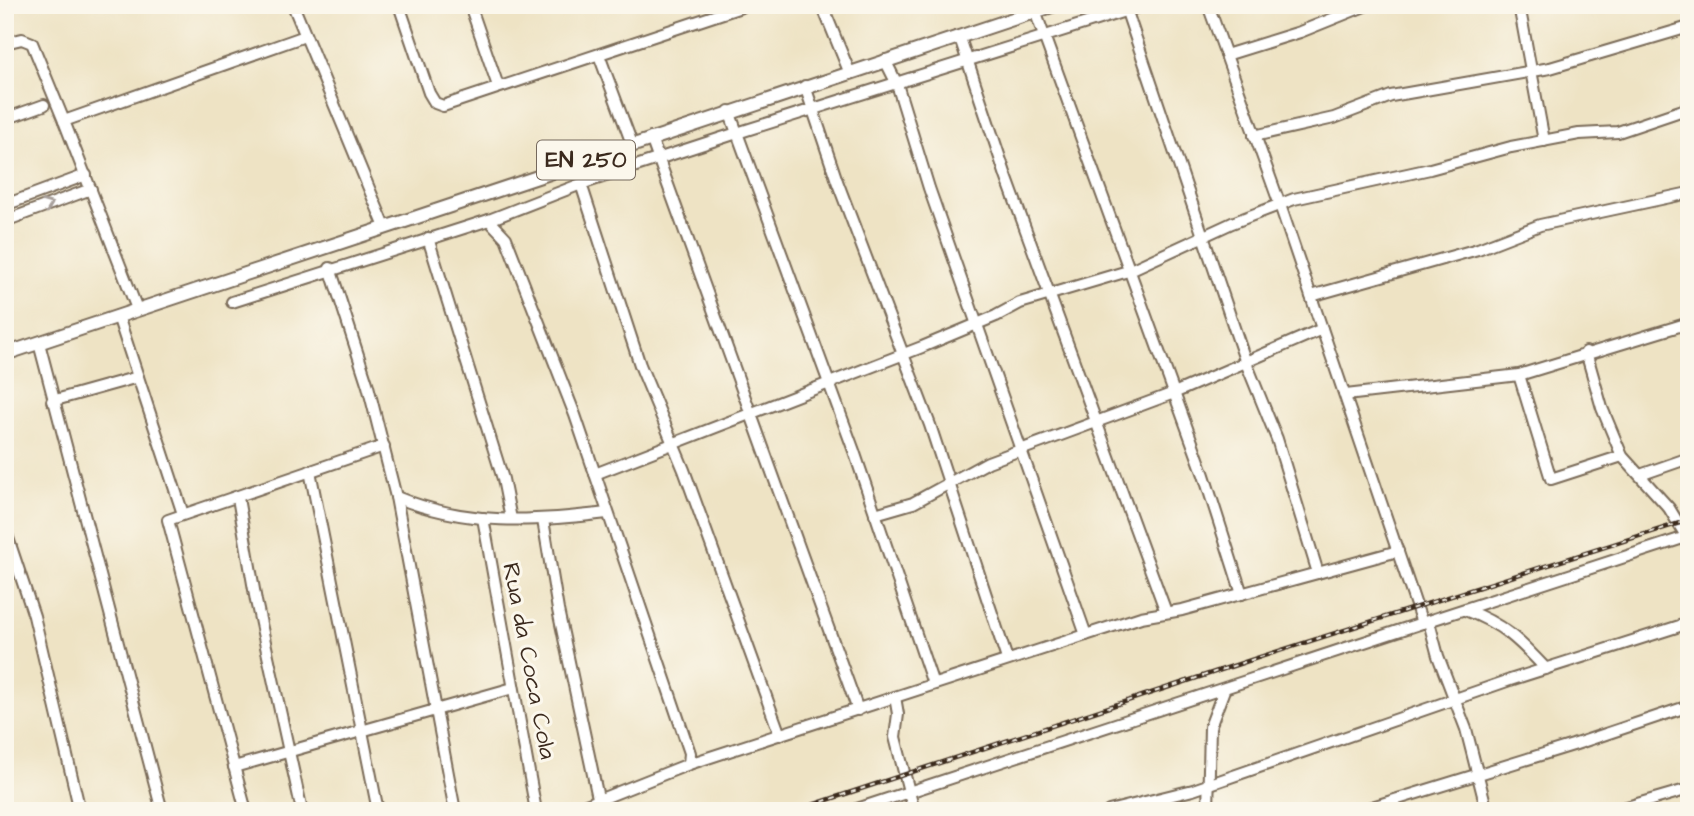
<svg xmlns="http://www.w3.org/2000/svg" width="1694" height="816" font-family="'Architects Daughter',sans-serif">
  <rect width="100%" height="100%" fill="#fbf7ec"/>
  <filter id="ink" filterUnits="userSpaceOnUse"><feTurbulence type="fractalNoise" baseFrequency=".0143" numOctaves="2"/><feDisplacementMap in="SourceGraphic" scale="14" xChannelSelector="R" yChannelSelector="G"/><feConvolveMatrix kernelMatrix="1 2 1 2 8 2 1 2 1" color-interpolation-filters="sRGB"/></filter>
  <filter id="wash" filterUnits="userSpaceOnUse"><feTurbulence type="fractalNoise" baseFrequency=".00686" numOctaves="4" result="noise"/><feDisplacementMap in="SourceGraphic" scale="28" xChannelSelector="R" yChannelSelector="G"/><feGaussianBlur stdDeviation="1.57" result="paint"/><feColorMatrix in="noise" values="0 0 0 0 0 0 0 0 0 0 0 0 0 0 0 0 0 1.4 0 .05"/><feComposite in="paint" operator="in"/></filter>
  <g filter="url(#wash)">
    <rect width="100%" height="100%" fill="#eee3c4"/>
  </g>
  <g filter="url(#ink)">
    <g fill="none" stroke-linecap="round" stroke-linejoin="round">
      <defs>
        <g id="minor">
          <polyline points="293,5 385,227"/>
          <polyline points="399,5 429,93 435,103 443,106 747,5"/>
          <polyline points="470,5 498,86"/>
          <polyline points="822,5 849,71"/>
          <polyline points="1208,5 1280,205 1422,623 1689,536"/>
          <polyline points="1519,5 1544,141"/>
          <polyline points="1125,6 1245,360 1277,439 1318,573"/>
          <polyline points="1035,11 1204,475 1242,594"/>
          <polyline points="960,38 1006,176 1166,612"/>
          <polyline points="5,43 22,39 32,43 64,121"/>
          <polyline points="599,55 632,144"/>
          <polyline points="1226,55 1300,32 1367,5"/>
          <polyline points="885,60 897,84 929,188 1086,635"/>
          <polyline points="805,86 837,181 930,425 1007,659"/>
          <polyline points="729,111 854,451 933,684"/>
          <polyline points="5,119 44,105"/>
          <polyline points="1254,136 1334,118 1391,96 1550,68 1689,27"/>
          <polyline points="651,138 858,710"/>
          <polyline points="581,184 640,365 684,470 780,735"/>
          <polyline points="5,205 86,175"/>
          <polyline points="489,220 506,238 575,415 690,753 689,764"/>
          <polyline points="5,221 91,189"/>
          <polyline points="428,238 503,479 511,519"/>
          <polyline points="330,268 368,386 396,497 455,811"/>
          <polyline points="1311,296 1478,249 1540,225 1689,193"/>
          <polyline points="232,302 489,220 581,184 737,133 1144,5"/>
          <polyline points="137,309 64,121 305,36"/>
          <polyline points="118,316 183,514"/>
          <polyline points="39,343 162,811"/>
          <polyline points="1586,352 1602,408 1622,456 1669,508 1689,541"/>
          <polyline points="1519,375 1551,479 1622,456"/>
          <polyline points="1346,395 1519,375 1689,323"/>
          <polyline points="52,401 138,377"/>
          <polyline points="310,471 378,811"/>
          <polyline points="595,474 922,347 996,316 1020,303 1128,271 1232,223 1294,199 1430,169 1511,147 1579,134 1618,132 1689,108"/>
          <polyline points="1640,475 1689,458"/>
          <path d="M396,497c71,29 137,25 211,16"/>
          <polyline points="238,498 256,601 302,811"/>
          <polyline points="875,514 913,503 988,462 1174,393 1322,329"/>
          <polyline points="483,518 536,811"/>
          <polyline points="543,520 558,610 598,798"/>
          <polyline points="5,529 34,616 80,811"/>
          <path d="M1465,610c38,14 54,30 81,59"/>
          <polyline points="1429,622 1438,656 1466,729 1487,811"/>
          <polyline points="895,697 898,714 895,737 914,811"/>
          <polyline points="234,767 513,688"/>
          <polyline points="246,811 168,520 384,446"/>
          <polyline points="571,811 689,764 1141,617 1182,610 1398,551"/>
          <polyline points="851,811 1422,623"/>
          <polyline points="1109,811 1193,790 1510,680 1689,623"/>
          <polyline points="1208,811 1210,727 1224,690"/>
          <polyline points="1359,811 1573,745 1689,706"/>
          <polyline points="1613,811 1689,789"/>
        </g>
        <polyline id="major" points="5,354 1055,5"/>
      </defs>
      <use href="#minor" stroke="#7a6b58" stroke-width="14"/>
      <use href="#major" stroke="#7a6b58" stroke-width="16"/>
      <use href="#minor" stroke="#fff" stroke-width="10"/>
      <use href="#major" stroke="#fff" stroke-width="12"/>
      <defs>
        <polyline id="rail" points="794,811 1254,659 1689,520"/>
      </defs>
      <use href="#rail" stroke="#3b2a1e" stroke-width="4.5"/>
      <use href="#rail" stroke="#fbf7ec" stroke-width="2" stroke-dasharray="5" stroke-linecap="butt"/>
    </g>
    <defs><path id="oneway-chevron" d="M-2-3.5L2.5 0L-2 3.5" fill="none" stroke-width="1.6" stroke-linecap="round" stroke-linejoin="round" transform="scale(1.75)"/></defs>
    <use stroke="#a79f9a" href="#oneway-chevron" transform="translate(48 205) rotate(-21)"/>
  </g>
  <g text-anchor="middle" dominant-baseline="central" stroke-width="6" stroke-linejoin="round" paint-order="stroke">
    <rect fill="#fbf7ec" stroke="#75685c" stroke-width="2" x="537" y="140.5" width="98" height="39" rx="5"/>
    <g font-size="23" font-weight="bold" fill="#3b2a1e">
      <text x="586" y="160">EN 250</text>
    </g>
    <g font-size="24" fill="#3b2a1e" stroke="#fbf7ec">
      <text transform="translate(529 661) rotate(79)">Rua da Coca Cola</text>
    </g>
  </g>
  <rect width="1694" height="816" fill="none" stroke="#fbf7ec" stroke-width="28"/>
</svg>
